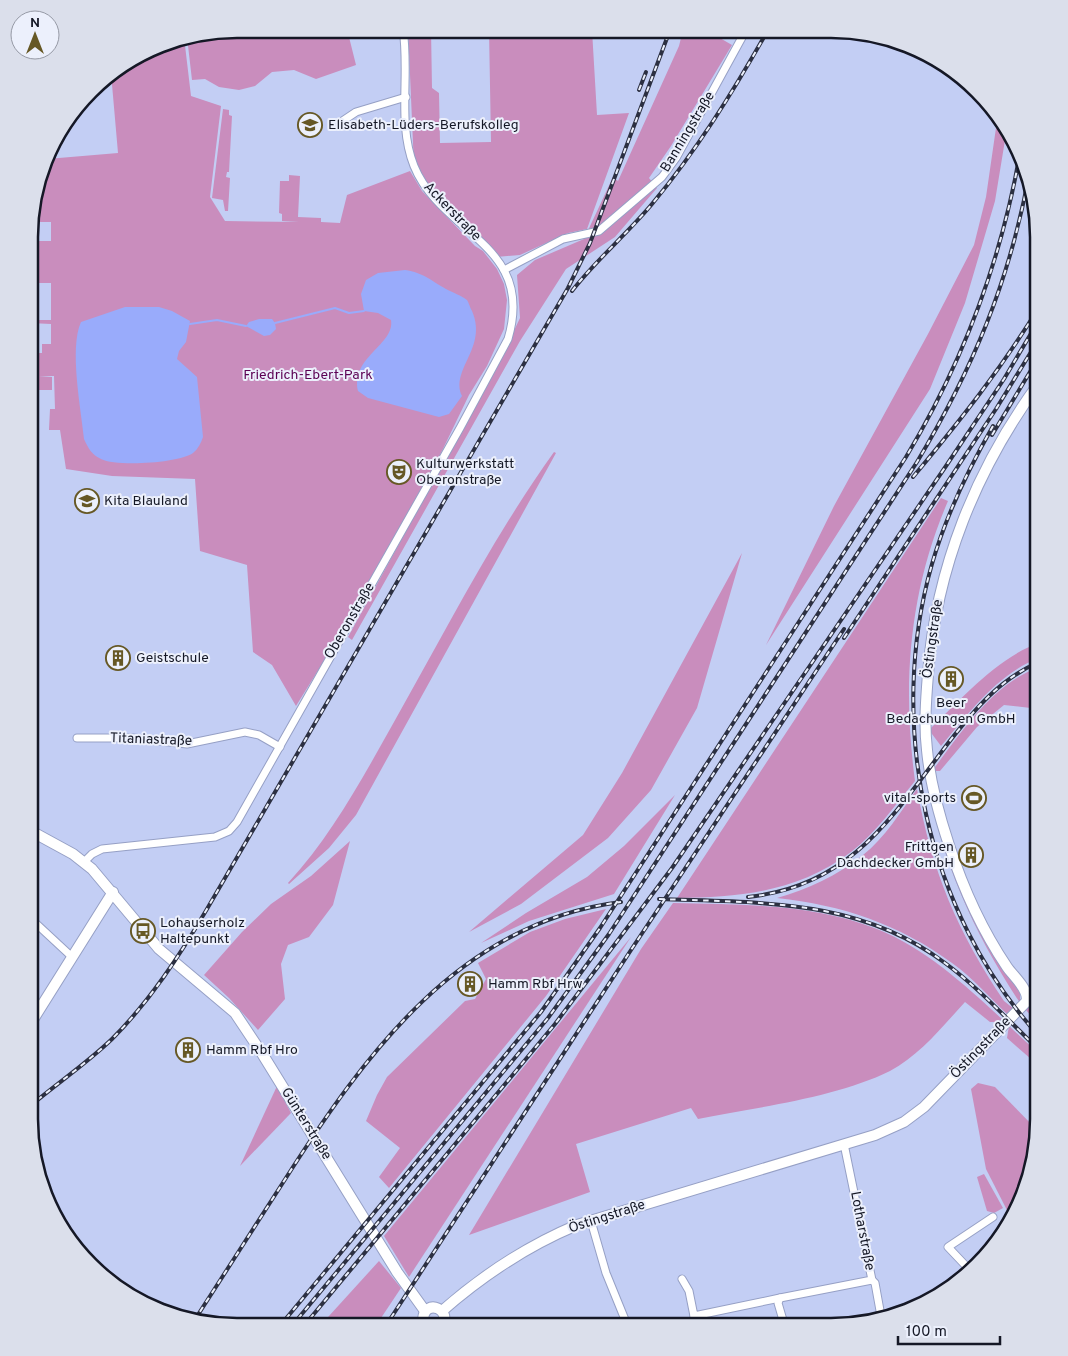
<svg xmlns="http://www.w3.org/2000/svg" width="1068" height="1356" font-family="Overpass,sans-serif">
  <rect width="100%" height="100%" fill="#c3cef4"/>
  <g fill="#c98dbd">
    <polygon points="236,29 347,29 356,65 316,79 294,70 272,72 255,86 239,90 219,87 205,79 192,80 187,37"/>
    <polygon points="408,29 431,29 432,88 439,93 440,143 491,142 489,29 592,30 597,115 629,113 587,229 568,233 520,255 496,257 432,195 414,166"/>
    <polygon points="683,30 706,30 732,45 671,146 649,178 657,188 615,237 566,269 520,341 352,640 348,637 501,358 520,318 517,275 535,260 584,239 613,177 618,181 679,46"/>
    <polygon points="184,37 191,96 221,106 210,197 225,221 299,222 282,221 282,214 279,213 280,181 289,181 289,175 300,176 298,217 321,218 321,222 340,223 347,195 410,171 422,191 475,246 483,251 497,269 504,284 507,300 504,329 487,366 469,395 400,538 296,706 272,665 253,652 247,565 200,551 195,479 112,476 66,469 60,430 49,430 50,409 55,409 54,376 39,376 52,377 52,390 31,390 30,353 42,353 42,344 51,344 51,324 30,323 30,320 51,320 51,283 30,283 31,241 51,241 51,222 39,222 39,225 33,224 33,201 47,159 118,153 111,73 169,40"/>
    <polygon points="223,109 229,110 229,115 232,116 229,172 227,172 226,177 230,178 228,211 225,211 223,200 212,198"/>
    <polygon points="997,121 1001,121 1007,128 995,201 965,303 930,389 766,645 834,506 928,334 974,245 986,197"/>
    <path d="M554,452l2,1 -200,362 -27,33 -40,36 -1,-1c44,-48 74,-104 106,-161 51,-90 99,-185 160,-270z"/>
    <path d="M941,498l7,3c-39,90 -46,183 -33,280 -20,24 -39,52 -64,71 -53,40 -110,45 -174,46z"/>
    <polygon points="742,553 697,708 651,790 608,838 521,904 469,932 583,835 622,773"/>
    <path d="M1039,643v15c-42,16 -70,55 -98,88l-12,-16c31,-30 69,-73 110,-87z"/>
    <path d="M1039,667v42l-35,-4 -27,22 -37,44h-8c30,-39 59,-86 107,-104z"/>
    <path d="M927,778l14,53 62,137 17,25v10c-47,-72 -78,-140 -93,-225z"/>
    <path d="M917,789c15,83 40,142 87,212l10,8 -6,6c-18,-17 -35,-37 -56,-52 -53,-39 -110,-58 -175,-65 31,-9 60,-22 86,-43 22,-17 38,-44 54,-66z"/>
    <polygon points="675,795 614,894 529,921 481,943 526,913 587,877 624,846"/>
    <polygon points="350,841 333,905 309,937 288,945 281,964 285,999 258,1030 229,998 204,975 242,932 271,904 311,876"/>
    <path d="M673,903c68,2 139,0 204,26 48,19 88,56 126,91l-2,2h-11l-25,-20c-23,25 -45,53 -75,69 -55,27 -132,36 -192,48l-7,-11 -115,36 14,48 -121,43 172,-286z"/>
    <polygon points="606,909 546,996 389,1188 379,1177 400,1148 366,1121 377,1095 387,1077 465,1001 475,999 486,979 478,963 530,932 565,919"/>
    <polygon points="631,937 409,1277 384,1236"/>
    <polygon points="1039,971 1039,1025 1025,1009 1032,1005 1034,995 1029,988"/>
    <polygon points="1009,1026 1039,1054 1039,1066 1007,1038"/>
    <polygon points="978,1083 995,1087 1039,1132 1028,1186 1012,1220 986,1169 971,1089"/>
    <polygon points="277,1086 291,1113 240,1166"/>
    <polygon points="984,1174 1003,1208 994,1213 987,1211 977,1177"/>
    <polygon points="379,1261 401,1288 375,1327 319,1327"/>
  </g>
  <g fill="#99abfb">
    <path d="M405,270c19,3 25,10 41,19 6,3 16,7 21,11 2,3 3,8 5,11 16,37 -22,58 -10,85l-13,18 -10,3 -71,-19 -10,-7c-7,-35 37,-46 33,-71l-13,-7 -14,-2 -3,-17 5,-14 12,-7z"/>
    <path d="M125,307h34l13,4 18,10 -4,21 -7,9 -2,8 20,18 6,60c-2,6 -5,12 -10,16 -14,10 -76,14 -92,6 -9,-4 -13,-11 -17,-20 -3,-30 -15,-91 -3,-117z"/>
    <polygon points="259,319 272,319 275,323 276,329 270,335 264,336 246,326 249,322"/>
  </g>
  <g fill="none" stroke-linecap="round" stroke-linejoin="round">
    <g stroke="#99abfb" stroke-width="2">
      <polyline points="275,323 335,308 349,313 364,311"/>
      <polyline points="190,324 217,320 246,326"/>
    </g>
    <defs>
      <g id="street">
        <polyline points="341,122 356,112 406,97"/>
        <polyline points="504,270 563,239 599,231 662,177 676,158 746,30"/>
        <polyline points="77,738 133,738 187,744 245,732 259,735 280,747"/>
        <path d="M84,862l8,-8 10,-5 113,-12 14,-6 8,-9 223,-394 48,-89c28,-95 -66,-104 -94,-173 -17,-42 -4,-93 -11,-137"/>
        <polyline points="29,917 71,956"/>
        <polyline points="844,1144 872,1280 875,1283 881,1316"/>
        <polyline points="591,1221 606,1273 628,1327"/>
        <polyline points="967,1270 966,1266 948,1247 993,1217"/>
        <polyline points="682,1279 689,1291 694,1316 780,1298"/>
        <polyline points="694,1316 696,1327"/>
        <polyline points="785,1327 778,1303 780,1298 872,1280"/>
      </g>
      <g id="secondary">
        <polyline points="29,830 73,854 92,869 159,949 235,1013 263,1055 397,1272 425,1311"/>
        <polyline points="29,1026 113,892"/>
        <path d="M442,1311c41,-36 85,-65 135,-86l298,-90 29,-13 20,-15 102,-105c5,-11 -13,-26 -19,-35 -25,-37 -44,-79 -58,-122 -10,-30 -19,-63 -22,-95 -3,-25 -1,-51 1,-76 8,-106 48,-205 111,-291"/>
        <path d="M428,1327l-5,-7c1,-24 33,-9 17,7"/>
      </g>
    </defs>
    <use href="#street" stroke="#96a0c5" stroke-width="9"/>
    <use href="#secondary" stroke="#96a0c5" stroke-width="12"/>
    <use href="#street" stroke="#fff" stroke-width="7"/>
    <use href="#secondary" stroke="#fff" stroke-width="10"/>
    <defs>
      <g id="rail">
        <polyline points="639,90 646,72"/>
        <path d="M572,291c24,-31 55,-57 80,-87 45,-54 81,-112 116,-174"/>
        <path d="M993,426c-25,44 -47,89 -61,138 -46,160 -6,348 107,472"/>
        <polyline points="992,435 1039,357"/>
        <path d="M913,477c46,-55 89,-109 126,-170"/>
        <polyline points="844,638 996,409 1039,339"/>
        <path d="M748,897c103,-11 144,-80 201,-155 26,-33 51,-63 90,-80"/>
        <path d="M659,899c101,4 200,-1 286,64 34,25 63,57 94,87"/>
        <path d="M29,1107c27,-23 57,-43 83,-68 38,-38 68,-84 95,-130l361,-621 22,-45 80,-213"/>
        <path d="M194,1321c30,-47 60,-93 90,-140 81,-127 176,-259 337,-279"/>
        <path d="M279,1327l262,-315 59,-84 306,-471c57,-95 95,-195 114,-304"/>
        <path d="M291,1327l257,-309 61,-84 308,-472c56,-94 92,-179 112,-287"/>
        <polyline points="303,1327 555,1024 672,868 946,466 1004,379 1039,320"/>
        <polyline points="385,1327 631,950 844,629"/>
      </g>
    </defs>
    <use href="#rail" stroke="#2c3042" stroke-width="4"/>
    <use href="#rail" stroke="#ecf0fc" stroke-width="2" stroke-dasharray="5.5" stroke-linecap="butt"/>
  </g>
  <defs>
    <symbol id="school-ring" viewBox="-11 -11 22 22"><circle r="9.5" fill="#ecf0fc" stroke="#665825" stroke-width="1.5"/><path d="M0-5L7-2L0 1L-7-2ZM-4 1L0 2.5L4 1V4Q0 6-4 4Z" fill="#665825"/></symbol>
    <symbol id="theatre-ring" viewBox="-11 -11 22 22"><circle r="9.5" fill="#ecf0fc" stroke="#665825" stroke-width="1.5"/><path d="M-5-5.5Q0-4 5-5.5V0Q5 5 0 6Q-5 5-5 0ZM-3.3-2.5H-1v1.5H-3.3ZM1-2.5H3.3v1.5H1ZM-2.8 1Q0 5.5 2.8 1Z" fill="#665825"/></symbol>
    <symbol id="building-ring" viewBox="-11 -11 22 22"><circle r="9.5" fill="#ecf0fc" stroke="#665825" stroke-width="1.5"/><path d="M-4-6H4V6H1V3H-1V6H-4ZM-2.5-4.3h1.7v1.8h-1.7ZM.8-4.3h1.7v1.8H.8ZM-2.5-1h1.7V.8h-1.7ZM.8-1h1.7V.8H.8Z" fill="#665825"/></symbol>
    <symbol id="stadium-ring" viewBox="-11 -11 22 22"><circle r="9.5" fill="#ecf0fc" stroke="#665825" stroke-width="1.5"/><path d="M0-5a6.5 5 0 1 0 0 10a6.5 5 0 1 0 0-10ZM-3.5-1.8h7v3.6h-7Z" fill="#665825"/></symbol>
    <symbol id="bus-ring" viewBox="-11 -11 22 22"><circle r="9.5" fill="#ecf0fc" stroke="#665825" stroke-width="1.5"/><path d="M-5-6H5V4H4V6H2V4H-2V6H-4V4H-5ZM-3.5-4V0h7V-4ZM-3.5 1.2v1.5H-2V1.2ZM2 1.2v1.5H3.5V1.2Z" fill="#665825"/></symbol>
  </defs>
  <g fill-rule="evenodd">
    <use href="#school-ring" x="296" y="111" width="28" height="28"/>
    <use href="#theatre-ring" x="385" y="458" width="28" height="28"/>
    <use href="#school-ring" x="73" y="487" width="28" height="28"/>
    <use href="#building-ring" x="104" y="644" width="28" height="28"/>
    <use href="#building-ring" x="937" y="665" width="28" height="28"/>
    <use href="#stadium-ring" x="960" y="784" width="28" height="28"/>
    <use href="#building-ring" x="957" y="841" width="28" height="28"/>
    <use href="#bus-ring" x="129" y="917" width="28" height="28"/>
    <use href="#building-ring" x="456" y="970" width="28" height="28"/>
    <use href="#building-ring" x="174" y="1036" width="28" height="28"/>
  </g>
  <g text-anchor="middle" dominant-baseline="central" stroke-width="4" stroke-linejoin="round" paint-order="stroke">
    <g font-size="14" fill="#151826" stroke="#ecf0fc" text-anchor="start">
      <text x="328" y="125">Elisabeth-Lüders-Berufskolleg</text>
      <text x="416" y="464">Kulturwerkstatt<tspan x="416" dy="16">Oberonstraße</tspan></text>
      <text x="104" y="501">Kita Blauland</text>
      <text x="136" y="658">Geistschule</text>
      <text x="951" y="703" text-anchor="middle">Beer<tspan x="951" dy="16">Bedachungen GmbH</tspan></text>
      <text x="956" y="798" text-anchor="end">vital-sports</text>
      <text x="954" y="847" text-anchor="end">Frittgen<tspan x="954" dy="16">Dachdecker GmbH</tspan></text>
      <text x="160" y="923">Lohauserholz<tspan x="160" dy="16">Haltepunkt</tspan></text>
      <text x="488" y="984">Hamm Rbf Hrw</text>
      <text x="206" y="1050">Hamm Rbf Hro</text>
    </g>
    <g font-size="14" fill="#151826" stroke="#ecf0fc">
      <text transform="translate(688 132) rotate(-59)">Banningstraße</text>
      <text transform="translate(452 212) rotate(46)">Ackerstraße</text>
      <text transform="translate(350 621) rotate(-60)">Oberonstraße</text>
      <text transform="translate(933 639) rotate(-82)">Östingstraße</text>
      <text transform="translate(151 740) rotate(2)">Titaniastraße</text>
      <text transform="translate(981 1048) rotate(-46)">Östingstraße</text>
      <text transform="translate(306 1124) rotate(58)">Günterstraße</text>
      <text transform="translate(607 1217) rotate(-18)">Östingstraße</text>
      <text transform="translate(862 1231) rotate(79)">Lotharstraße</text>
    </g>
    <g font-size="14" fill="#5b0053" stroke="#ecf0fc">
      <text x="308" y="375">Friedrich-Ebert-Park</text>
    </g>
  </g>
  <path d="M0 0H1068V1356H0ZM237 38H831A199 199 0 0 1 1030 237V1119A199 199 0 0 1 831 1318H237A199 199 0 0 1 38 1119V237A199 199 0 0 1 237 38Z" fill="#dbdfeb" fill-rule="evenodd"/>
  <path fill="none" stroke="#151826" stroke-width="2.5" d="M237 38H831A199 199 0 0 1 1030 237V1119A199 199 0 0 1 831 1318H237A199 199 0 0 1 38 1119V237A199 199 0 0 1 237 38Z"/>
  <g transform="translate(35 35)"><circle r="24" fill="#ecf0fc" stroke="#969aa6"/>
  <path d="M0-4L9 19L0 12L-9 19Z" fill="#665825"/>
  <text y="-8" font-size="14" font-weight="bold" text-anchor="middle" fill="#151826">N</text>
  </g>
  <path d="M898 1336v8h102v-8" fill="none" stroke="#151826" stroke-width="2.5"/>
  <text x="906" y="1336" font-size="15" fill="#151826" stroke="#ecf0fc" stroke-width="4" paint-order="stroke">100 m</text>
</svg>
